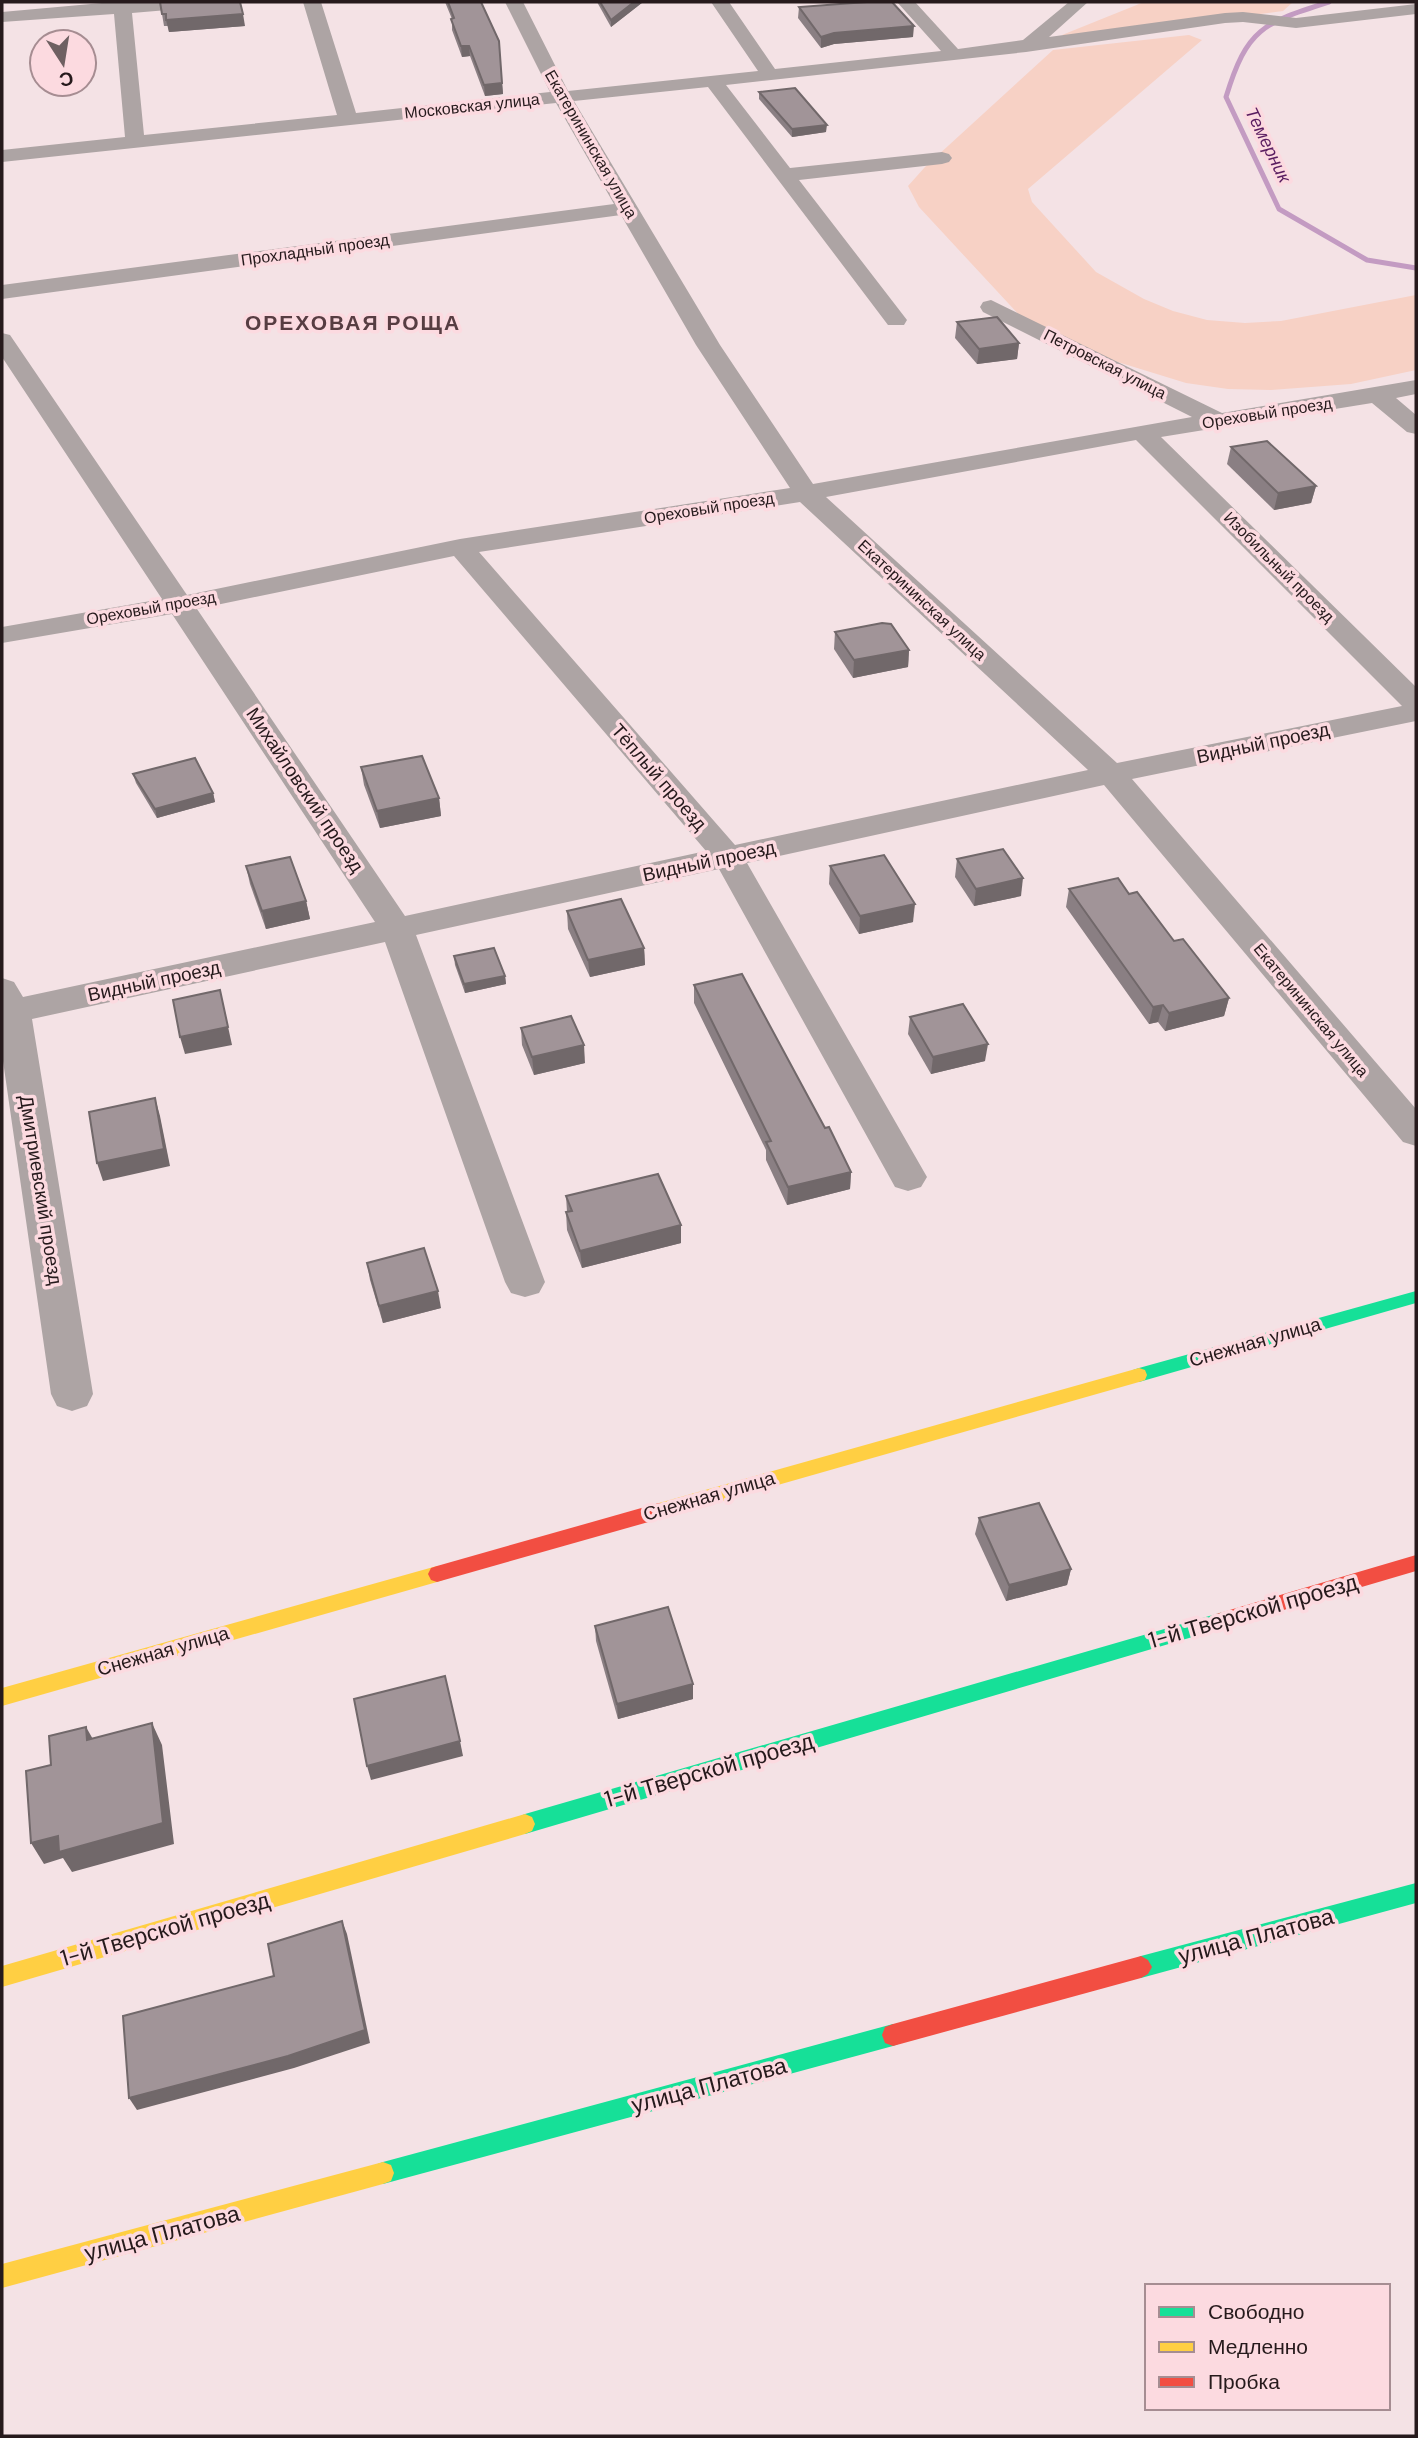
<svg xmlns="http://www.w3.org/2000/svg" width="1418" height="2438" font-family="'DM Sans',sans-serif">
  <rect width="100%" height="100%" fill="#f4e2e5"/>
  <g fill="#f7d1c5">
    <polygon points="1144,2 1293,2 1283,11 1077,37 1062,35"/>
    <polygon points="1189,35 1202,40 1028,189 1032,202 1096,272 1144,299 1173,311 1207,320 1245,323 1281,321 1416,295 1416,370 1351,384 1271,390 1228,389 1186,383 1108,359 1020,316 919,207 908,186 925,167 1053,50"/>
  </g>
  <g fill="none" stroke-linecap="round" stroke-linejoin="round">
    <path stroke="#c39bc2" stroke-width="5" d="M1329,2c-66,21 -82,26 -103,95l53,112 88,51 49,8"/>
    <path fill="#ada4a4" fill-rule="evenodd" d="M113,2h99l-9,5 -71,6 12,122 193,-20 -34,-113h18l35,111 194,-21 -45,-90h18l45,89 190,-20 -47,-69h18l46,67 166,-18 -44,-49h18l43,47 65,-9 46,-38h19l-39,35 176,-24 18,-1 53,6 120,-14v10l-120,14 -53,-6 -18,1 -199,29 -300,33 64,83 152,-16 7,2 3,4 -3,4 -7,2 -143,16 108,140 -3,5h-16l-180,-238 -134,14 146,244 93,139 379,-67 -209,-105 -3,-5 3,-5 8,-2 231,113 194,-33v14l-20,4 20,17v19l-9,-2 -35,-29 -211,34 255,250v34l-284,58 284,330v37l-13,-4 -299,-357 -357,78 180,314 -6,10 -13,4 -13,-4 -176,-318 -303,66 129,347 -6,11 -14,4 -14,-4 -6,-11 -120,-340 -353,77 61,375 -6,12 -15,5 -15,-5 -6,-12 -49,-340v-76l12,4 9,15 352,-75 -203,-308 -170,29v-16l160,-28 -160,-242v-24l8,2 177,260 273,-56 330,-51 -94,-143 -75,-130 -619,84v-14l612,-81 -58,-101 -554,59v-12l123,-13 -11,-123 -112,8v-10zM1136,440l266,266 -285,57 -291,-266zM800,502l288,268 -353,75 -256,-293zM454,556l252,295 -301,65 -208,-307z"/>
    <g fill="#16e098" fill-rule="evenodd">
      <polygon points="1416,1291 1416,1303 1139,1382 1133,1380 1131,1375 1133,1370 1139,1368"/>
      <polygon points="1223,1612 1230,1614 1232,1620 1230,1626 1223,1628 525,1834 518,1831 515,1824 518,1817 525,1814"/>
      <polygon points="1416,1883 1416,1903 1141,1978 1134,1974 1130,1967 1134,1960 1141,1956"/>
      <polygon points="893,2024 901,2027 904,2035 901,2043 893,2046 383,2184 375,2181 372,2173 375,2165 383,2162"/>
    </g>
    <g fill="#ffcf43" fill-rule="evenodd">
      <polygon points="1139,1368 1145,1370 1147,1375 1145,1380 1139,1382 659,1519 653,1516 650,1511 653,1506 659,1503"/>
      <polygon points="437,1566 443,1568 446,1574 443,1580 437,1582 2,1706 2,1688"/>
      <polygon points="525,1814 532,1817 535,1824 532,1831 525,1834 2,1987 2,1966"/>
      <polygon points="383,2162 391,2165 394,2173 391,2181 383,2184 2,2288 2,2264"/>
    </g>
    <g fill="#f24e42" fill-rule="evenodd">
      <polygon points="659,1503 665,1506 668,1511 665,1516 659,1519 437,1582 431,1580 428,1574 431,1568 437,1566"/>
      <polygon points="1416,1555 1416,1571 1223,1628 1216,1626 1214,1620 1216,1614 1223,1612"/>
      <polygon points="1141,1956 1148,1960 1152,1967 1148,1974 1141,1978 893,2046 885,2043 882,2035 885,2027 893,2024"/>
    </g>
  </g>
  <g fill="#8a7f83">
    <polygon points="160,2 245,26 169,32 168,26 164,26"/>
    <polygon points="445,2 481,2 499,41 503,94 485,96 470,56 462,57 452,30 452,19"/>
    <polygon points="597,2 643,2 611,27"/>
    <polygon points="799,7 913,37 834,44 821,48 798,18"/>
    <polygon points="759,92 826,132 792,137 759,99"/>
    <polygon points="957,322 1019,343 1017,359 977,364 955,338"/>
    <polygon points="1231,447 1316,486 1311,503 1274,510 1227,464"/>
    <polygon points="835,632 909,650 908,667 853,678 834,649"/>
    <polygon points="361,767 439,798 441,816 380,828 364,785"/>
    <polygon points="133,774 213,793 215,802 157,818 136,783"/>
    <polygon points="957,859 1021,896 974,906 955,877"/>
    <polygon points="246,866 306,901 310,919 266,929 250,884"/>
    <polygon points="830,866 913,922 859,934 829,884"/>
    <polygon points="1069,889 1129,894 1229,998 1224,1016 1165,1031 1158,1022 1149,1024 1066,907"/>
    <polygon points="567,911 644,948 645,965 590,977 568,929"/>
    <polygon points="454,956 505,976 506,984 465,993 455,965"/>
    <polygon points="694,985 825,1128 851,1172 850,1189 787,1205 766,1160 766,1150 694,1003"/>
    <polygon points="910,1017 985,1061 931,1074 908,1034"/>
    <polygon points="521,1028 585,1063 534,1075 522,1045"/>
    <polygon points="566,1196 681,1243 582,1268 567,1230 566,1212 567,1212"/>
    <polygon points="367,1263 441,1308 383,1323 370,1280"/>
    <polygon points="979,1518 1071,1569 1067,1585 1006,1601 975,1534"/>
    <polygon points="595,1626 693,1699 618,1719 596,1641"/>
  </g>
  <g fill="#71686a">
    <polygon points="634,2 643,2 611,27 611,20"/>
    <polygon points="243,14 245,26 169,32 166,20"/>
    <polygon points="914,26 913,37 834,44 821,48 821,37 834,33"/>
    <polygon points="461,46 469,46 470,56 462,57"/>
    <polygon points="502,83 503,94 485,96 484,85"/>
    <polygon points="827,125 826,132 792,137 792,129"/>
    <polygon points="1019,343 1017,359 977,364 979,349"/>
    <polygon points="1316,486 1311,503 1274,510 1278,493"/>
    <polygon points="909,650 908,667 853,678 854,660"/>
    <polygon points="213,793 215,802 157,818 155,809"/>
    <polygon points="439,798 441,816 380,828 377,811"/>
    <polygon points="1023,878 1021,896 974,906 976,889"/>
    <polygon points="306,901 310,919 266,929 262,911"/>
    <polygon points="915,904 913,922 859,934 860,916"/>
    <polygon points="644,948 645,965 590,977 588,960"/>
    <polygon points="505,976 506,984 465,993 464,984"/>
    <polygon points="220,990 232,1045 185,1054 180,1037"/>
    <polygon points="1229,998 1224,1016 1165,1031 1169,1013"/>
    <polygon points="1163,1005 1158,1022 1149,1024 1153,1007"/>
    <polygon points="988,1044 985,1061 931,1074 933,1057"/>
    <polygon points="584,1045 585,1063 534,1075 532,1057"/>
    <polygon points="155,1098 160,1116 170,1166 103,1181 97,1163"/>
    <polygon points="851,1172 850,1189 787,1205 788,1187"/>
    <polygon points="681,1225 681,1243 582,1268 580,1251"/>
    <polygon points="438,1291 441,1308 383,1323 379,1306"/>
    <polygon points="1071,1569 1067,1585 1006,1601 1009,1585"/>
    <polygon points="693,1684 693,1699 618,1719 617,1704"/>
    <polygon points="152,1723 162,1745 174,1844 72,1872 63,1858 44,1864 31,1843"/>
    <polygon points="86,1727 98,1748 87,1740"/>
    <polygon points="460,1741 463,1756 371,1780 367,1766"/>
    <polygon points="342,1921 347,1934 370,2043 294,2068 137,2110 129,2098"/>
  </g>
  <g fill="#a19498" stroke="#71686a" stroke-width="2">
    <polygon points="160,2 240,2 243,14 166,20 166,14 162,14"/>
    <polygon points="448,2 481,2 499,41 502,83 484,85 469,46 461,46 451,19 454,18"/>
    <polygon points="600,2 634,2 611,20"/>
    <polygon points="867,2 892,2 914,26 834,33 821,37 799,7"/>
    <polygon points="795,88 827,125 792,129 759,92"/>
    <polygon points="997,317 1019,343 979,349 957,322"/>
    <polygon points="1267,441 1316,486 1278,493 1231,447"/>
    <polygon points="882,623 891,624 909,650 854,660 835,632"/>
    <polygon points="422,756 439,798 377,811 361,767"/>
    <polygon points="195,758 213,793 155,809 133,774"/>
    <polygon points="1003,849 1023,878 976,889 957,859"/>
    <polygon points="884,855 915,904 860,916 830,866"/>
    <polygon points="290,857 306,901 262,911 246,866"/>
    <polygon points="1118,878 1129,894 1137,892 1174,941 1183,939 1229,998 1169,1013 1163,1005 1153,1007 1069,889"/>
    <polygon points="621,899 644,948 588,960 567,911"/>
    <polygon points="494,948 505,976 464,984 454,956"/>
    <polygon points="742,974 825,1128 829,1127 851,1172 788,1187 766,1142 771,1141 694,985"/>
    <polygon points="220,990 228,1027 180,1037 173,1000"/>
    <polygon points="963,1004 988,1044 933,1057 910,1017"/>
    <polygon points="571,1016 584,1045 532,1057 521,1028"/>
    <polygon points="155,1098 164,1149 97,1163 89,1112"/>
    <polygon points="658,1174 681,1225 580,1251 566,1212 572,1211 566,1196"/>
    <polygon points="424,1248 438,1291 379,1306 367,1263"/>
    <polygon points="1039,1503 1071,1569 1009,1585 979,1518"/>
    <polygon points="668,1607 693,1684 617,1704 595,1626"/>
    <polygon points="445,1676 460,1741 367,1766 354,1699"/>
    <polygon points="152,1723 163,1823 59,1852 58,1836 31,1843 26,1771 51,1765 49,1736 86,1727 87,1740"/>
    <polygon points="342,1921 365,2030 288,2056 129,2098 123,2016 274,1976 268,1944"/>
  </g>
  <g text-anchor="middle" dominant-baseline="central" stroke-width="7" stroke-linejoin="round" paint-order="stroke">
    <g font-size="16" fill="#261a1c" stroke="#fcdae0">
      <text transform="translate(472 106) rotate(-6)">Московская улица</text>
      <text transform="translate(591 144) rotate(60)">Екатерининская улица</text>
      <text transform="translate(315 250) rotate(-8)">Прохладный проезд</text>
      <text transform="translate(1105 364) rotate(27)">Петровская улица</text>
      <text transform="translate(1267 413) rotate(-9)">Ореховый проезд</text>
      <text transform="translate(709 508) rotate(-9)">Ореховый проезд</text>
      <text transform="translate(1279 567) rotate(45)">Изобильный проезд</text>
      <text transform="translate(922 600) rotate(43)">Екатерининская улица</text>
      <text transform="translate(151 608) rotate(-10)">Ореховый проезд</text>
      <text transform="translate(1311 1010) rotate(50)">Екатерининская улица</text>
    </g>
    <g font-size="18" font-style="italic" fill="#5a1d60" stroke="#fcdae0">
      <text transform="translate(1268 145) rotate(64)">Темерник</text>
    </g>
    <g font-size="19" fill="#261a1c" stroke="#fcdae0">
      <text transform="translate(1263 743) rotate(-12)">Видный проезд</text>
      <text transform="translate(659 777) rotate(49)">Тёплый проезд</text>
      <text transform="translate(305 790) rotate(56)">Михайловский проезд</text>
      <text transform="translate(709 861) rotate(-12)">Видный проезд</text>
      <text transform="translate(154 981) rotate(-12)">Видный проезд</text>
      <text transform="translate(41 1190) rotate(81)">Дмитриевский проезд</text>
      <text transform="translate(1255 1342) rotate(-16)">Снежная улица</text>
      <text transform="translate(709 1496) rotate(-16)">Снежная улица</text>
      <text transform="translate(163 1651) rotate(-16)">Снежная улица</text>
    </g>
    <g font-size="21" font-weight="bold" letter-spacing="2" fill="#573d42" stroke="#fcdae0">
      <text x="353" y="323">ОРЕХОВАЯ РОЩА</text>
    </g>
    <g font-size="23" fill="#261a1c" stroke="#fcdae0">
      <text transform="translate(1253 1611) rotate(-16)">1-й Тверской проезд</text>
      <text transform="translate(709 1770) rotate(-16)">1-й Тверской проезд</text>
      <text transform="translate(165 1929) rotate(-16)">1-й Тверской проезд</text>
      <text transform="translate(1256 1936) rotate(-15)">улица Платова</text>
      <text transform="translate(709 2085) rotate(-15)">улица Платова</text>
      <text transform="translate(162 2233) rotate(-15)">улица Платова</text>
    </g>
  </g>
  <rect width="1418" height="2438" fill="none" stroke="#261a1c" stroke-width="7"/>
  <rect x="1145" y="2284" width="245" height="126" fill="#fcdae0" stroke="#a68d92" stroke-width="2"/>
  <rect x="1159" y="2307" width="35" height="10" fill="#16e098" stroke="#a68d92" stroke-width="2"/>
  <text x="1208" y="2319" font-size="21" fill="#261a1c">Свободно</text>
  <rect x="1159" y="2342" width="35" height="10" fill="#ffcf43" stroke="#a68d92" stroke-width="2"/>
  <text x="1208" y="2354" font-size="21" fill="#261a1c">Медленно</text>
  <rect x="1159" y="2377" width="35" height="10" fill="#f24e42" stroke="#a68d92" stroke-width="2"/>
  <text x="1208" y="2389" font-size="21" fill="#261a1c">Пробка</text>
  <g transform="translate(63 63) rotate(168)"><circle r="33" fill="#fcdae0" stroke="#a68d92" stroke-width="2"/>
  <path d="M0-5L12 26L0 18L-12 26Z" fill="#6e6062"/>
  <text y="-10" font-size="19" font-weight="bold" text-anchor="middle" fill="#261a1c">С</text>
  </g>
</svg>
